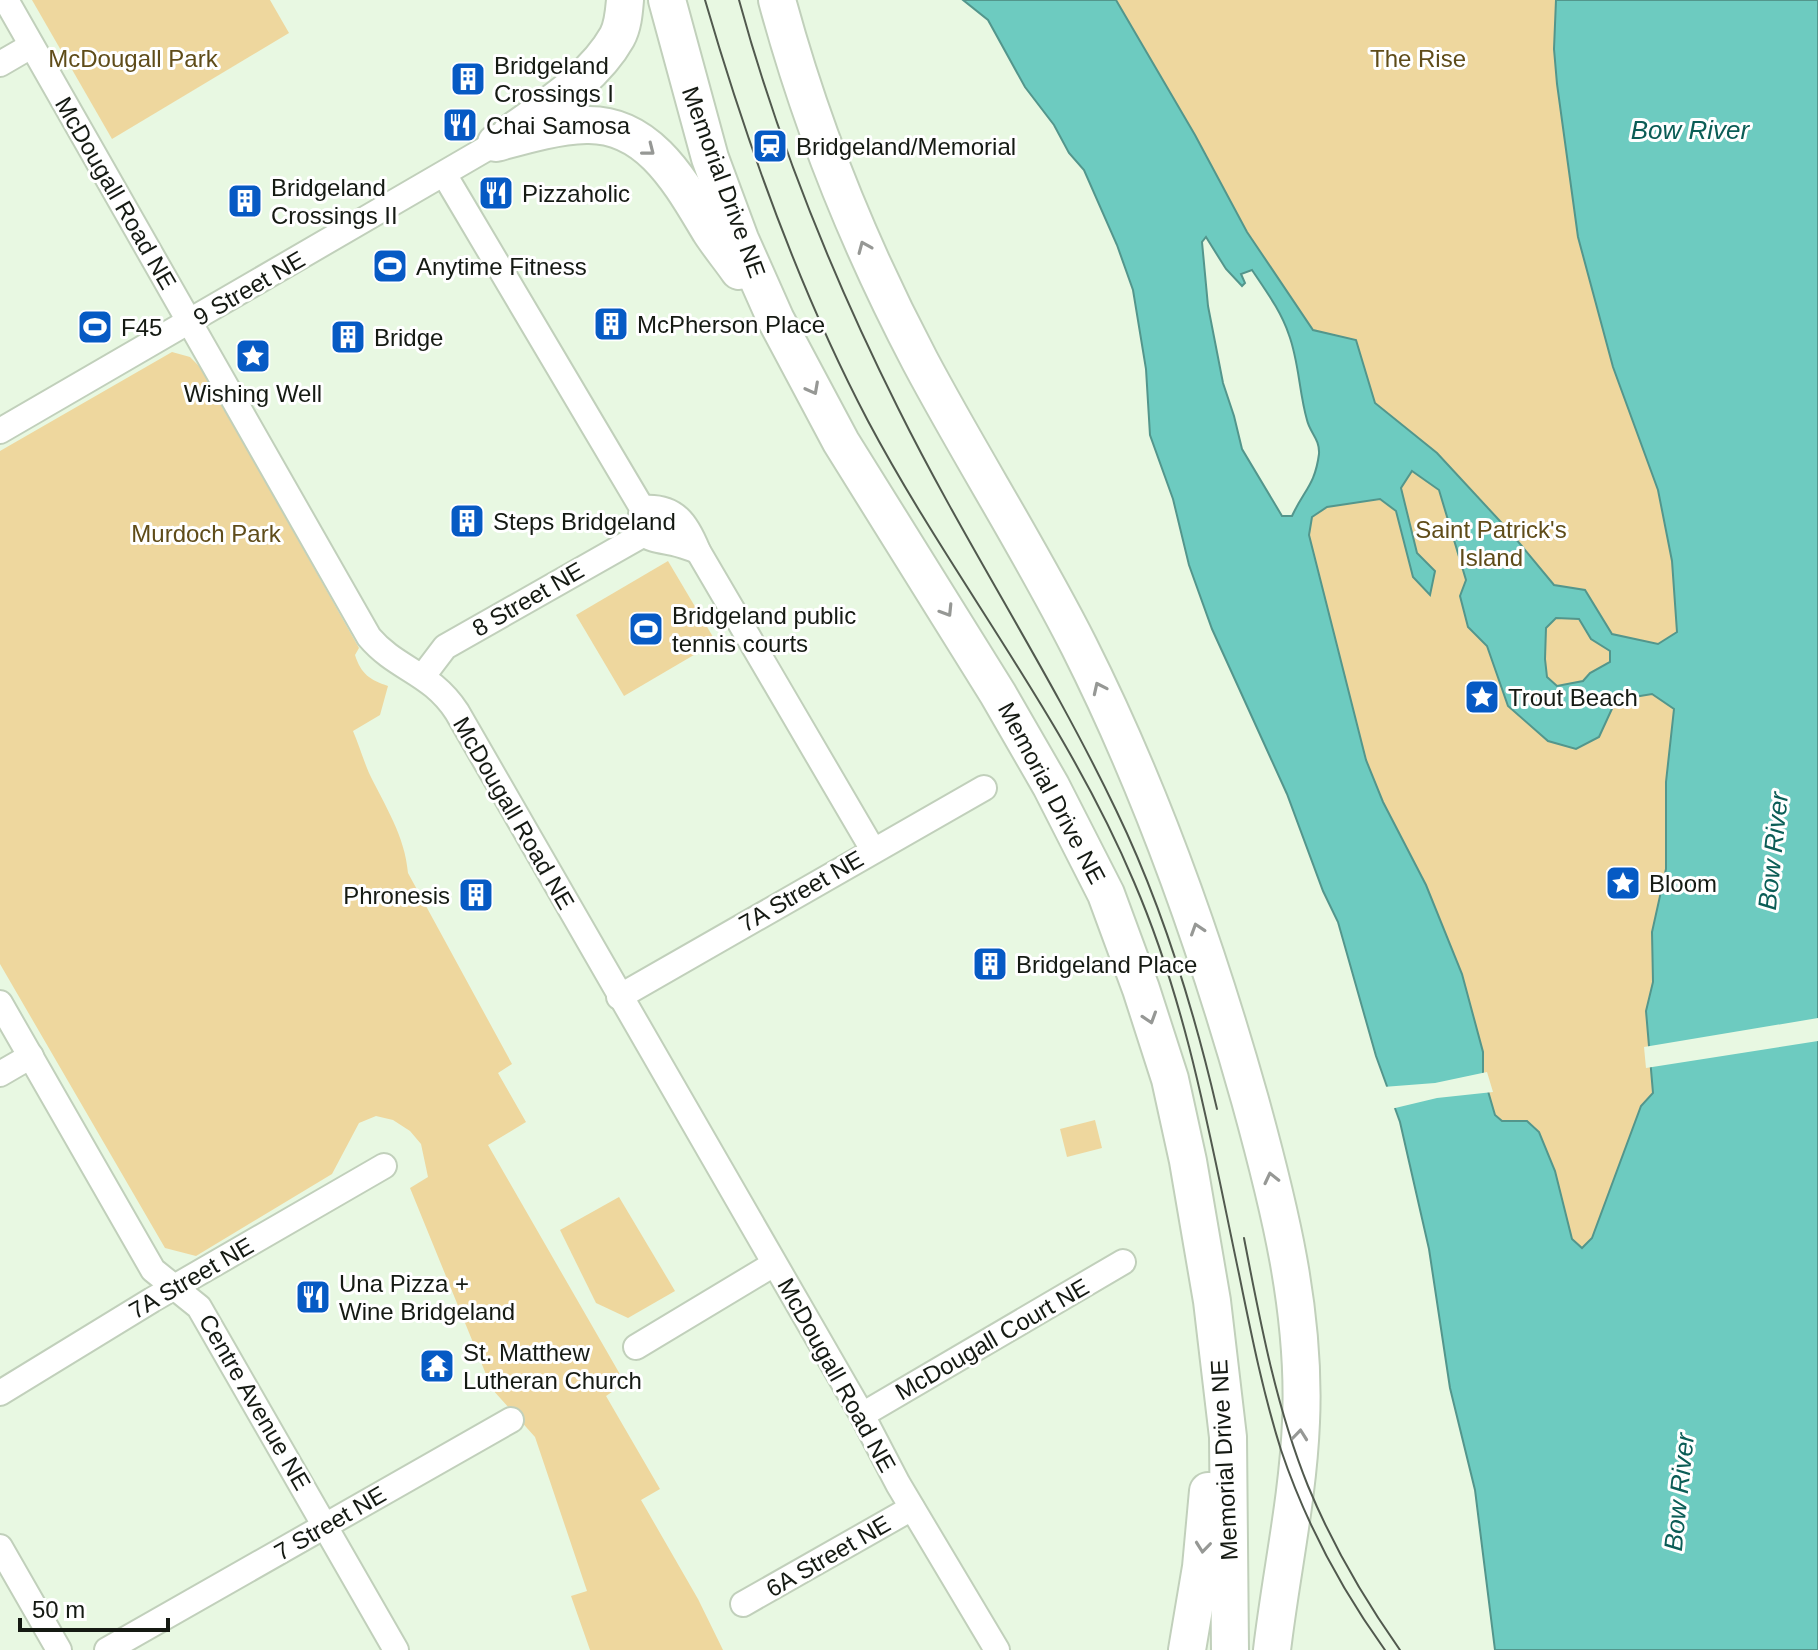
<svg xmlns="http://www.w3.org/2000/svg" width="1818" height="1650" font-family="Arial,sans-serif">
  <rect width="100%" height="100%" fill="#e8f8e2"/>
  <g fill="#eed79e">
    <polygon points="32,0 270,0 289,33 112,139"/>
    <polygon points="1116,0 1556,0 1554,49 1557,84 1578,237 1613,367 1658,490 1672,561 1678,620 1674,709 1666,782 1666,869 1652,932 1653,983 1646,1011 1653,1093 1641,1106 1592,1238 1582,1248 1572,1239 1555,1171 1527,1121 1502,1121 1495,1115 1483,1074 1483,1052 1462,974 1426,885 1383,802 1366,760 1309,535 1328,410 1313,330 1247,232 1195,135"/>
    <path d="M172,352l18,5 12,12 157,279 -4,7c6,19 15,25 33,31l-8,29 -27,16c6,14 10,28 16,42 16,33 36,63 39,100l104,191 -14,9 28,49 -38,23 137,238 -19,13 54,93 -19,11 57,99 25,51h-133l-19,-54 16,-5 -52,-154 -43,-48 -82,-201 18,-11 -7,-33 -11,-13 -17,-11 -17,-4 -17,7 -27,51 -136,82 -31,-8 -165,-284v-513z"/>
    <polygon points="668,561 716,642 624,696 576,615"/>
    <polygon points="1095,1120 1102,1148 1067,1157 1060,1129"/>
    <polygon points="619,1197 675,1291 628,1318 596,1303 560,1230"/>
  </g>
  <path fill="#6dcbc0" stroke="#53968c" stroke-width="2" fill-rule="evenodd" d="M963,0h153l79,135 52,97 66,98 43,10 19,63 62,50 74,80 43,52 31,5 27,44 46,10 19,-12 -5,-71 -14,-71 -45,-123 -35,-130 -21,-153 -3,-35 2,-49h262v1650h-323l-20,-160 -25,-102 -21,-139 -29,-127 -24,-66 -38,-134 -15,-31 -36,-97 -75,-165 -23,-64 -16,-66 -23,-64 -4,-66 -13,-79 -16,-45 -33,-75 -15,-17 -15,-28 -29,-38 -37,-67zM1206,237l20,32 16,17 3,-3 -4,-9 11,-4c14,21 29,41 37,65 10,27 10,57 18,85 3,13 13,19 12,34 -4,31 -15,36 -27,62h-10l-40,-67 -8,-33 -11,-33 -15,-77 -6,-64zM1412,471l27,19 27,90 -6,16 8,31 19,19 21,60 40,35 28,8 23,-12 17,-37 36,-6 22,15 -8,73v87l-14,63 1,50 -7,29 7,82 -12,13 -49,132 -10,10 -10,-9 -17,-68 -16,-39 -12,-11h-25l-7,-6 -12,-41v-22l-21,-78 -36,-89 -43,-83 -17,-42 -57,-225 3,-18 15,-10 53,-8 16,12 17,66 17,18 5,-24 -18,-18 -16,-65zM1556,618l23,1 12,20 19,12v11l-20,11 -7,8 -26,5 -10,-9 -2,-18 1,-31z"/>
  <g fill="#e8f8e2">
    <polygon points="1818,1018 1818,1041 1646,1068 1644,1047"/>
    <polygon points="1487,1072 1493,1092 1437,1098 1391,1109 1383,1087 1435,1083"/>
  </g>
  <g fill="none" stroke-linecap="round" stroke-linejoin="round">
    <defs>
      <g id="minor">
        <path d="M6,0l363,637c28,33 62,35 88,75l405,703 36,69 99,166"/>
        <polyline points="0,64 31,46"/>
        <path d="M444,174l198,334c-6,31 6,30 31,35 9,2 17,5 25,8"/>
        <polyline points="0,431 496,143"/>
        <path d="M642,508c34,-3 45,16 56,43l175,299"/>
        <polyline points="423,676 445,647 644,534"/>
        <polyline points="619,997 984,788"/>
        <polyline points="0,1003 153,1270 199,1307 396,1650"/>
        <polyline points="0,1074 31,1056"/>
        <polyline points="636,1347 774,1264"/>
        <polyline points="0,1393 152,1300 384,1166"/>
        <polyline points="862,1415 1123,1262"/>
        <polyline points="0,1547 59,1650"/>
        <polyline points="743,1604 912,1508"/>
        <polyline points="107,1650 511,1420"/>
      </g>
      <g id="highway">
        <polyline points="667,0 710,158 740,239 776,320 841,442 998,694 1051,786 1106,894 1141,989 1170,1079 1188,1161 1212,1301 1228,1437 1230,1650"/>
        <path d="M777,0c34,126 82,245 143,361 51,96 110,188 159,285 73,145 127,298 171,454 29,105 56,212 51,322 -3,76 -20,152 -29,228"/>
        <path d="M511,133c37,-27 83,-55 106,-96 6,-11 7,-25 8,-37"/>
        <path d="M496,143c29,-8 59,-17 90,-18 64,-2 96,60 124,106 9,14 20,27 29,40"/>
        <polyline points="1187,1650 1201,1567 1208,1491"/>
      </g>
    </defs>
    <use href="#minor" stroke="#c1d0bb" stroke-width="28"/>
    <use href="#highway" stroke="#c1d0bb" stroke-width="40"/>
    <use href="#minor" stroke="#fff" stroke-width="24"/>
    <use href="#highway" stroke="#fff" stroke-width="36"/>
    <g stroke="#51594e" stroke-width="2">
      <path d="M705,0c42,144 93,288 163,421 84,158 196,295 266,461 54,125 77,260 105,392 12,59 24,119 42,176 24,71 60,139 104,200"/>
      <path d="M739,0c38,139 95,280 159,408 68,137 152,264 218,402 46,95 77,196 101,299"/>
      <path d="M1244,1238c16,83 32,169 64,248 24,58 56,113 92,164"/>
    </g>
  </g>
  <defs><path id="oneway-chevron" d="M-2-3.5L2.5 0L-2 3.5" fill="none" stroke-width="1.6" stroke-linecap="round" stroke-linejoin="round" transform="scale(2)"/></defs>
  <g stroke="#969895">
    <use href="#oneway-chevron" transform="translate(649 150) rotate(38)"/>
    <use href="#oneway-chevron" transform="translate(864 247) rotate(-113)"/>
    <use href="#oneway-chevron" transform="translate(813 389) rotate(62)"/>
    <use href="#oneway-chevron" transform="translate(947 611) rotate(58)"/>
    <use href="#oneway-chevron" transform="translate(1099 688) rotate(-115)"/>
    <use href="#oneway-chevron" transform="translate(1197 929) rotate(-108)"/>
    <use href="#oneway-chevron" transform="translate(1150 1018) rotate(72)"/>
    <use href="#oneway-chevron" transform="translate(1271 1178) rotate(-103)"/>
    <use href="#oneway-chevron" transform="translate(1300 1435) rotate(-84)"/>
    <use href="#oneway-chevron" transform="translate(1203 1547) rotate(96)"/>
  </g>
  <defs>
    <symbol id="building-square" viewBox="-11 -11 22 22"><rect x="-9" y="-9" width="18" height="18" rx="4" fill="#065ac4" stroke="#fff"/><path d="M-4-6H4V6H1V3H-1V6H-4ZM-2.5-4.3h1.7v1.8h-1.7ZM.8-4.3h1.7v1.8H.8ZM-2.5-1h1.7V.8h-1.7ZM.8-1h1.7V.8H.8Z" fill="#fff"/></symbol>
    <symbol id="restaurant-square" viewBox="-11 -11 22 22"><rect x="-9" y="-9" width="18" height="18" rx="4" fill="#065ac4" stroke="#fff"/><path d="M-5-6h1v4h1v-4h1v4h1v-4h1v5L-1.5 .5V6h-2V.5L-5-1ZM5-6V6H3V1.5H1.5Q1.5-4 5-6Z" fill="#fff"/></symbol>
    <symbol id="station-square" viewBox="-11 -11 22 22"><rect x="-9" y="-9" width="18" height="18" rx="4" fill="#065ac4" stroke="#fff"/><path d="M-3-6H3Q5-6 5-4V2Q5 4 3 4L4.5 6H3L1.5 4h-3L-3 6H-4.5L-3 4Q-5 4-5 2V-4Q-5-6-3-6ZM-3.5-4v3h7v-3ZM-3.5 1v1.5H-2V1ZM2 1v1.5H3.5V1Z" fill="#fff"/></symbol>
    <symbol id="stadium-square" viewBox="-11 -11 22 22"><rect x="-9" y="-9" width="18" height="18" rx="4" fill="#065ac4" stroke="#fff"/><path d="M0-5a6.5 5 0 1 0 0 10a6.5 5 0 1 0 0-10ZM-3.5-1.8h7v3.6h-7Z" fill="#fff"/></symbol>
    <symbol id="sight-square" viewBox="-11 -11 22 22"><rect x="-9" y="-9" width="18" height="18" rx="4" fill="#065ac4" stroke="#fff"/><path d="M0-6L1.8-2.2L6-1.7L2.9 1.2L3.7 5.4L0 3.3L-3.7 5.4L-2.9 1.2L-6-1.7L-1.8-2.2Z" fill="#fff"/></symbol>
    <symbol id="temple-square" viewBox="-11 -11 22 22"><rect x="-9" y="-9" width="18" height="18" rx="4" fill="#065ac4" stroke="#fff"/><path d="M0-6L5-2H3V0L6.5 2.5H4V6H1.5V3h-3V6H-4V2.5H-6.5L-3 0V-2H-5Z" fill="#fff"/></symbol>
  </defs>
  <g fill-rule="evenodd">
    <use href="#building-square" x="448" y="59" width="40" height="40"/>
    <use href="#restaurant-square" x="440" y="105" width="40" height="40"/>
    <use href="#station-square" x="750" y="126" width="40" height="40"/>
    <use href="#restaurant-square" x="476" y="173" width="40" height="40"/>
    <use href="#building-square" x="225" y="181" width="40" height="40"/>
    <use href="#stadium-square" x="370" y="246" width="40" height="40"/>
    <use href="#building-square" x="591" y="304" width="40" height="40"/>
    <use href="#stadium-square" x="75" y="307" width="40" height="40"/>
    <use href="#building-square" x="328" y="317" width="40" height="40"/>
    <use href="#sight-square" x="233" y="336" width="40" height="40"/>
    <use href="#building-square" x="447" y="501" width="40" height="40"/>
    <use href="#stadium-square" x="626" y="609" width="40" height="40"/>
    <use href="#sight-square" x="1462" y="677" width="40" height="40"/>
    <use href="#sight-square" x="1603" y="863" width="40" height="40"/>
    <use href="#building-square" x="456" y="875" width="40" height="40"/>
    <use href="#building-square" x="970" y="944" width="40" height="40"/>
    <use href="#restaurant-square" x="293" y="1277" width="40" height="40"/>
    <use href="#temple-square" x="417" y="1346" width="40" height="40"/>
  </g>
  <g text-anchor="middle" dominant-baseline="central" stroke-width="6" stroke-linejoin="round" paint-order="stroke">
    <g font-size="24" fill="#5f4c19" stroke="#fff">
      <text x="133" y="58">McDougall Park</text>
      <text x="1418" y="58">The Rise</text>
      <text x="1491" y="529">Saint Patrick's<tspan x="1491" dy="28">Island</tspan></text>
      <text x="206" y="533">Murdoch Park</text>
    </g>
    <g font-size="24" fill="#151a13" stroke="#fff" text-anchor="start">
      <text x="494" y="65">Bridgeland<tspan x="494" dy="28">Crossings I</tspan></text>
      <text x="486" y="125">Chai Samosa</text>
      <text x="796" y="146">Bridgeland/Memorial</text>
      <text x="271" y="187">Bridgeland<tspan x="271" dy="28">Crossings II</tspan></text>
      <text x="522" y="193">Pizzaholic</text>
      <text x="416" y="266">Anytime Fitness</text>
      <text x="637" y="324">McPherson Place</text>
      <text x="121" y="327">F45</text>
      <text x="374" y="337">Bridge</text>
      <text x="253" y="393" text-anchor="middle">Wishing Well</text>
      <text x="493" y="521">Steps Bridgeland</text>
      <text x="672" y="615">Bridgeland public<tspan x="672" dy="28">tennis courts</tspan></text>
      <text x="1508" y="697">Trout Beach</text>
      <text x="1649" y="883">Bloom</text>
      <text x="450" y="895" text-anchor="end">Phronesis</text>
      <text x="1016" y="964">Bridgeland Place</text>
      <text x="339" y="1283">Una Pizza +<tspan x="339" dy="28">Wine Bridgeland</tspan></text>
      <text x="463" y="1352">St. Matthew<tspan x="463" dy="28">Lutheran Church</tspan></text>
    </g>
    <g font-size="24" fill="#151a13" stroke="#fff">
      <text transform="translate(724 182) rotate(70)">Memorial Drive NE</text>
      <text transform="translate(116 193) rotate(60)">McDougall Road NE</text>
      <text transform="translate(249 288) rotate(-30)">9 Street NE</text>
      <text transform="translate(528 599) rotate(-30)">8 Street NE</text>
      <text transform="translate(1052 793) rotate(62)">Memorial Drive NE</text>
      <text transform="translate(514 813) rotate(60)">McDougall Road NE</text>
      <text transform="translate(801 891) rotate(-30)">7A Street NE</text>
      <text transform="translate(191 1278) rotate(-30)">7A Street NE</text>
      <text transform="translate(992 1339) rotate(-30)">McDougall Court NE</text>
      <text transform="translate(837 1375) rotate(61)">McDougall Road NE</text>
      <text transform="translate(255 1402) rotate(60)">Centre Avenue NE</text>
      <text transform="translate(1224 1460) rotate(-93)">Memorial Drive NE</text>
      <text transform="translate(330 1523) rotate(-30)">7 Street NE</text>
      <text transform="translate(828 1556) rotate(-30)">6A Street NE</text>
    </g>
    <g font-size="26" font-style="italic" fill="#0b5d56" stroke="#fff">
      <text x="1690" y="130">Bow River</text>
      <text transform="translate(1773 851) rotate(-84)">Bow River</text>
      <text transform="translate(1679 1492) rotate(-84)">Bow River</text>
    </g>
  </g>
  <path d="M20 1618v12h148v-12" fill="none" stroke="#151a13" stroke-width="4"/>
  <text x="32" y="1618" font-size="24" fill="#151a13" stroke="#ffffff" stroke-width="6" paint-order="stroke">50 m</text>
</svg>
